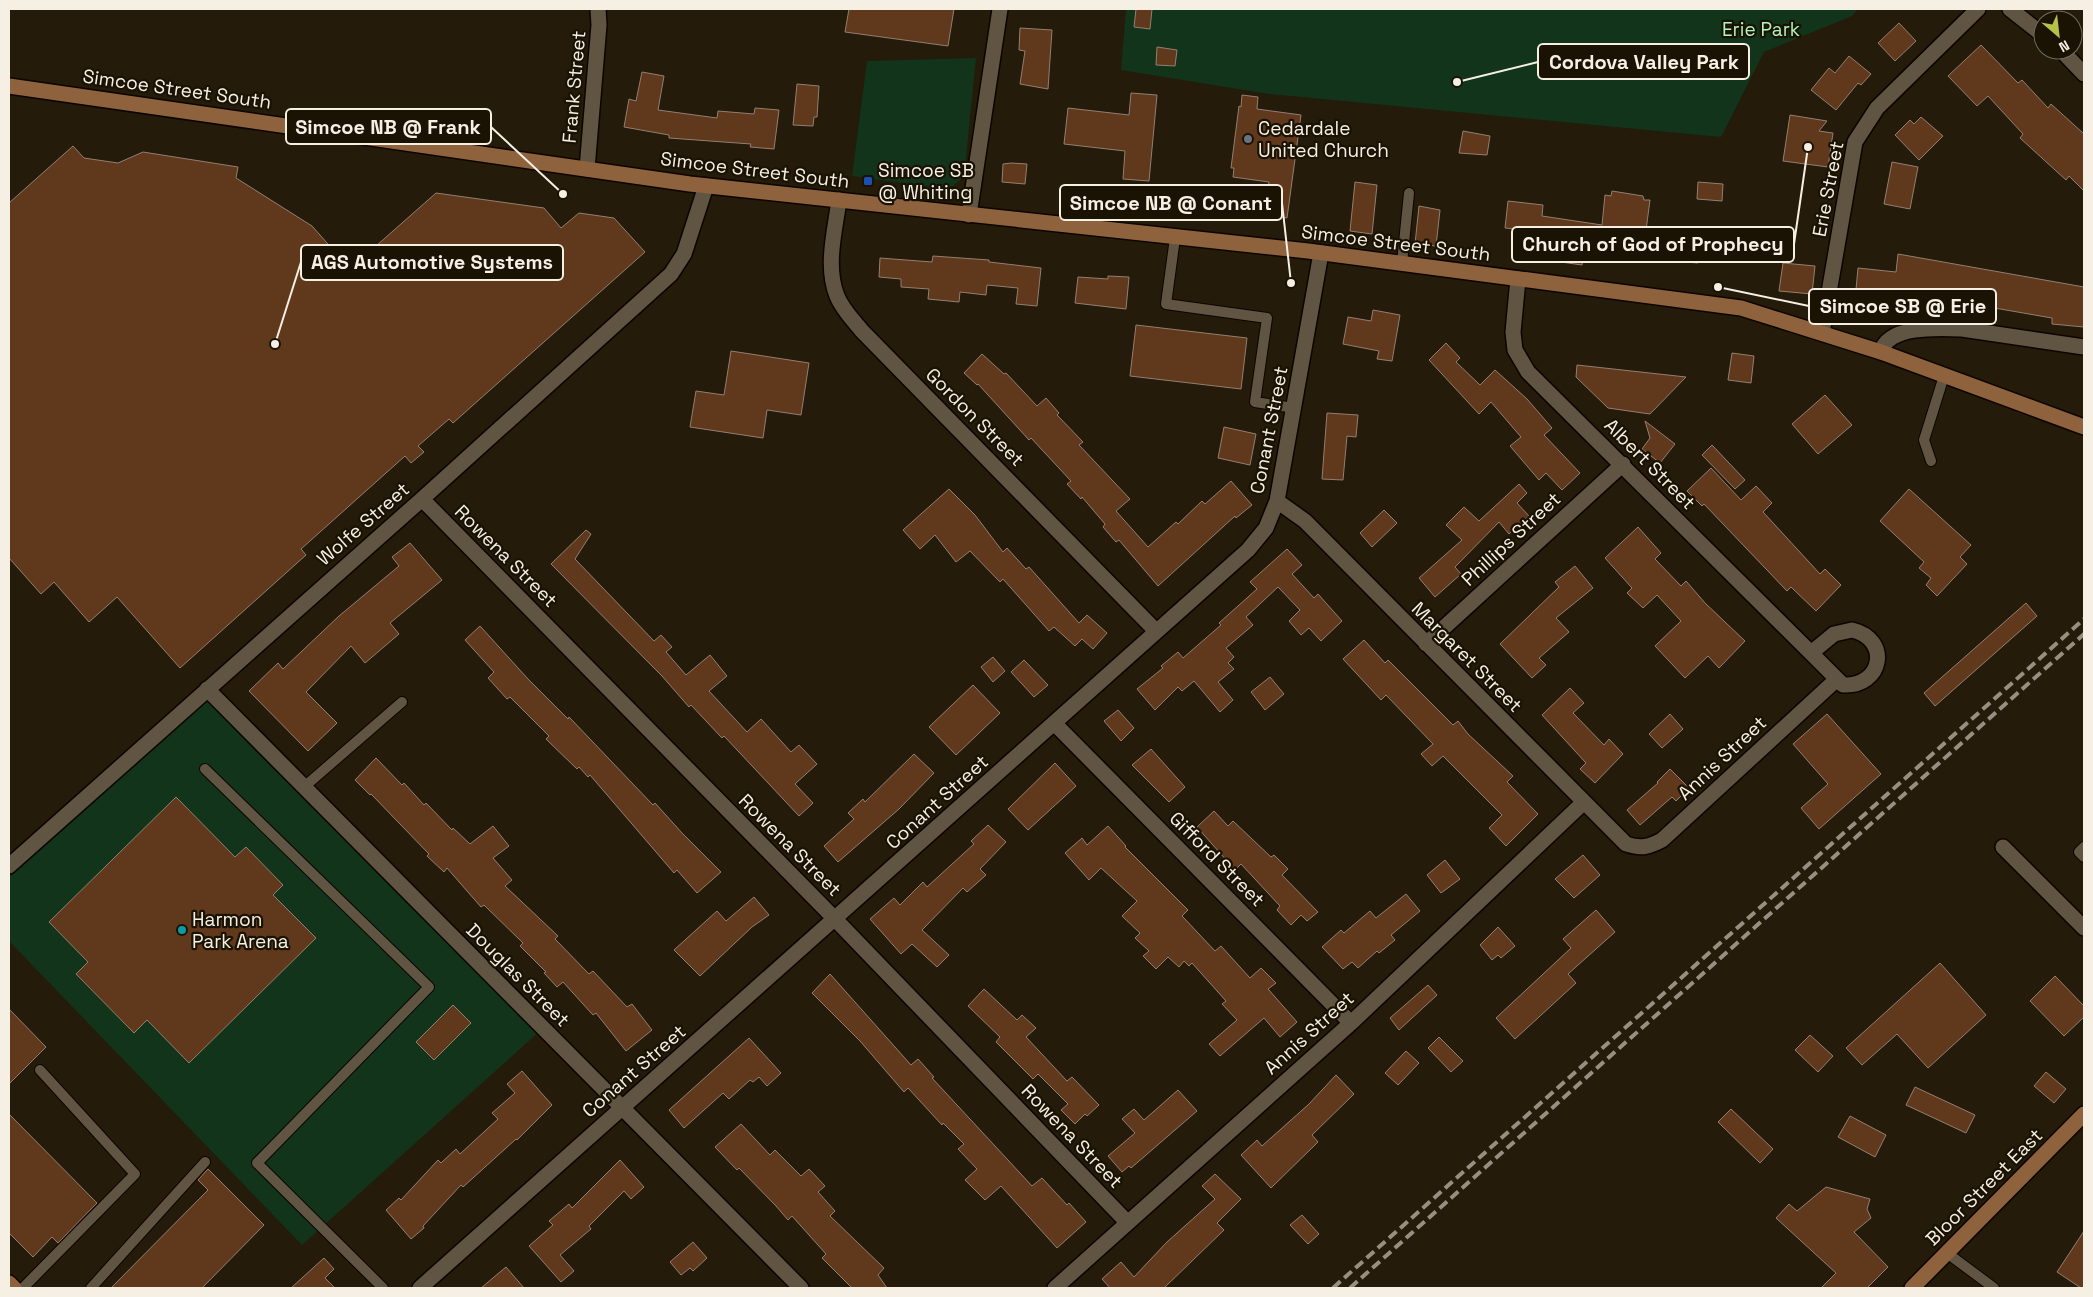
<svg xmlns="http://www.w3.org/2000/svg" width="2093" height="1297" font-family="'Space Grotesk',sans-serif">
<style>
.green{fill:#11341a}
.building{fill:#60381c;stroke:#937f72}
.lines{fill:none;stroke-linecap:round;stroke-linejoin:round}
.lane-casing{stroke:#0d0500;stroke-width:12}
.street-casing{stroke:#0d0500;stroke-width:18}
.secondary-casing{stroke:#0d0500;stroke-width:18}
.lane{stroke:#605543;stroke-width:10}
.street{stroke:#605543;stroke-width:15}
.secondary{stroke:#8f623e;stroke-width:15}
.rail{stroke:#978f82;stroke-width:4;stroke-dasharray:10 5;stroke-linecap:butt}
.worship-dot{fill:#6b7280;stroke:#1a1203;stroke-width:2}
.transit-dot{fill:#1a4fb4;stroke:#1a1203;stroke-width:2}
.culture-dot{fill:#0f9aa8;stroke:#1a1203;stroke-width:2}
.labels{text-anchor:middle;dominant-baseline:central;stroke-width:4.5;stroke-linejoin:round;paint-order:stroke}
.park-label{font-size:19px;fill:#b0f3bc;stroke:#1a1203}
.street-label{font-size:19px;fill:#f5efe4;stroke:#1a1203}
.poi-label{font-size:19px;fill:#f5efe4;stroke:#1a1203;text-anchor:start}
.leader{fill:none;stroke:#f5efe4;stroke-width:2}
.callout-dot{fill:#f5efe4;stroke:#1a1203;stroke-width:2}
.callout{fill:#1a1203;stroke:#f5efe4;stroke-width:2}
.callout-label{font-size:20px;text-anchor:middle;font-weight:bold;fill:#f5efe4}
</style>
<rect width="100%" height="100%" fill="#241b0a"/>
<path class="green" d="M1126 9H1858L1852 16 1764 52 1721 137 1269 94 1121 70Z
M976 58 964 177 949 189 852 176 867 61Z
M208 699 540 1031 302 1245 9 941V877Z"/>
<path class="building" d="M849 9H954L948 46 845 32Z
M1136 9H1152L1150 29 1134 27Z
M1899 23 1916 41 1895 61 1878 43Z
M1020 28 1052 30 1048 89 1020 84 1025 51 1019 50Z
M1981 45 2018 83 2022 80 2048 108 2051 104 2084 134V191L2069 176 2066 180 2020 138 2023 134 1988 96 1977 106 1948 76Z
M1157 47 1177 50 1175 66 1156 65Z
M1849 56 1871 74 1861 85 1858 83 1836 110 1811 90 1829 68 1835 73Z
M642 72 664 76 658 110 717 118 718 111 754 114 755 108 779 110 774 149 750 147 751 144 669 138V135L624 127 629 99 636 101Z
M797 84 819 86 817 117H814L813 126 793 125Z
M1131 93 1157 95 1149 181 1123 179 1125 151 1064 144 1068 108 1129 115Z
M1242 95 1258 97 1257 109 1301 115 1287 218 1264 215 1269 182 1233 177 1234 168H1231L1239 106 1241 107Z
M1790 115 1827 121 1819 131 1833 133 1828 167 1783 161Z
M1921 117 1943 136 1919 160 1895 135 1910 120 1914 124Z
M1463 131 1490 136 1487 155 1459 153Z
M73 146 84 158 118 163 143 152 238 167 236 178 312 226 350 269 436 193 544 208 561 228 579 213 614 218 645 252 453 423 449 419 418 446 424 452 411 463 405 456 301 549 306 555 180 668 117 597 89 622 54 582 41 594 9 558V203Z
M1892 162 1918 167 1910 209 1884 204Z
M1011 163 1027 164 1025 184 1002 182 1003 164Z
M1355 182 1377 185 1372 234 1350 231Z
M1698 182 1723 184 1722 201 1697 199Z
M1612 191 1643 196 1644 200H1650L1643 253 1637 252 1636 257 1584 252 1582 265 1561 262 1565 234 1505 228 1508 201 1543 205 1542 216 1602 225 1605 195 1611 196Z
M1419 206 1440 210 1436 246 1415 244Z
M1676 229 1706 230 1703 252H1698V263L1673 261Z
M1898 254 2084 287V327L2052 324V318L1960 302 1959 311 1937 309 1938 299 1874 293 1873 302 1855 300 1858 268 1896 272Z
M933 256 989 260V262L1041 268 1037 306 1016 304 1018 288 987 285 986 295 960 292 959 302 928 299 929 289 901 287V279L879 277 880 258 932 262Z
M1783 263 1815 266 1812 294 1779 291Z
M1108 276 1129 277 1126 309 1075 303 1078 277 1108 279Z
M1373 310 1400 315 1392 361 1377 359 1379 351 1343 344 1348 317 1371 321Z
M1136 325 1247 338 1241 389 1130 376Z
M1446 343 1460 358 1456 362 1480 385 1495 370 1527 399 1552 428 1544 435 1580 473 1562 490 1546 473 1539 480 1510 446 1521 437 1491 402 1479 414 1429 360Z
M731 351 809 363 801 415 767 410 763 438 690 427 696 391 724 395Z
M1732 353 1754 356 1751 383 1728 380Z
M982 354 1004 374 1006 373 1037 406 1046 398 1059 413 1057 415 1083 442 1079 445 1130 499 1116 511 1148 547 1176 522 1178 524 1202 501 1205 504 1231 481 1252 505 1236 518 1235 516 1158 586 1119 540 1116 542 1103 527 1105 524 1082 497 1081 499 1067 484 1071 481 1031 438 1029 440 978 384 977 385 964 373Z
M1577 365 1686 377 1650 414 1608 408 1576 377Z
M1825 395 1852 425 1818 454 1792 424Z
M1327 413 1358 415 1356 437 1347 436 1343 480 1322 479Z
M1645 421 1675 444 1660 463 1642 449 1650 438Z
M1224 427 1256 434 1250 465 1218 458Z
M1712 445 1745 480 1735 489 1702 455Z
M1711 468 1741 500 1756 486 1772 503 1763 512 1820 574 1825 569 1841 585 1816 611 1791 587 1787 591 1704 504 1702 506 1687 491Z
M1519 484 1527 493 1517 503 1529 516 1509 534 1499 522 1455 567 1461 574 1435 597 1419 578 1462 540 1446 525 1464 507 1479 521Z
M949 489 975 515 1003 552 1007 548 1026 569 1029 567 1079 623 1087 615 1107 633 1093 649 1082 639 1075 646 1054 627 1049 631 1003 579 1000 582 970 551 956 562 935 535 920 549 903 530Z
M1909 489 1971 545 1960 557 1967 564 1937 596 1926 585 1931 578 1919 568 1924 562 1880 521Z
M1384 510 1397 523 1372 547 1360 533Z
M1638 527 1661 553 1655 559 1681 586 1686 581 1705 603 1745 641 1719 668 1708 656 1685 678 1655 646 1681 621 1657 595 1643 608 1627 593 1632 588 1605 558Z
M586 530 591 534 575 559 654 641 661 635 672 647 666 652 686 675 710 655 727 676 709 691 747 732 761 719 791 752 799 745 817 764 795 784 813 803 799 816 724 736 722 738 691 705 689 707 662 676 551 564Z
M410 543 442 580 390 623 399 634 365 663 351 646 306 692 337 723 308 751 249 691 278 663 283 669 339 616 399 566 392 557Z
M1287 549 1302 565 1292 574 1314 598 1318 594 1342 621 1321 641 1309 628 1301 635 1289 621 1300 610 1278 587 1246 617 1253 625 1226 648 1234 657 1228 663 1234 669 1218 682 1233 700 1220 712 1194 681 1182 691 1178 687 1155 710 1137 689 1163 668 1161 666 1178 652 1183 658 1221 625 1219 623 1257 589 1250 582Z
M1575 566 1593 588 1556 618 1569 632 1539 658 1546 665 1532 678 1500 644 1559 587 1555 582Z
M2026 603 2037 616 1935 706 1924 693Z
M480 626 528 679 568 719 569 717 653 805 655 803 682 833 721 872 697 893 677 870 674 873 590 775 588 777 579 767 577 769 546 739 549 736 510 697 507 699 488 678 494 672 465 640Z
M1364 640 1385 663 1388 660 1453 725 1458 721 1468 734 1513 776 1507 782 1538 814 1506 846 1489 828 1502 815 1443 756 1432 766 1421 754 1433 744 1386 695 1381 700 1343 659Z
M993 657 1005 671 993 682 981 667Z
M1024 660 1048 685 1034 697 1011 672Z
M1270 677 1284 694 1265 710 1251 692Z
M973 685 1000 713 956 755 929 727Z
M1570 688 1584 703 1573 713 1604 745 1609 739 1623 754 1595 783 1580 769 1586 763 1542 715Z
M1118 710 1134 728 1121 741 1104 721Z
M1670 714 1683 729 1662 748 1649 734Z
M1827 714 1881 774 1819 829 1801 808 1828 784 1793 744Z
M1151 749 1185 787 1169 802 1132 765Z
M914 754 934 773 899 809 838 862 824 846 854 819 848 813 863 799 865 802Z
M376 758 402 785 404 783 424 805 426 803 452 830 453 828 470 844 493 826 509 846 493 858 512 880 505 886 558 936 555 939 589 974 593 971 627 1007 632 1004 652 1030 626 1051 596 1013 593 1015 563 982 557 987 544 973 546 972 520 946 523 943 484 905 481 907 447 868 444 872 427 856 429 854 371 794 370 795 355 780Z
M1055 763 1076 786 1028 830 1008 809Z
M1670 769 1689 788 1676 801 1672 797 1640 825 1627 810 1658 783 1657 782Z
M176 797 235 857 246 847 283 885 273 895 316 938 189 1063 147 1020 134 1033 76 974 88 962 49 922Z
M1214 811 1228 826 1233 821 1271 857 1274 855 1288 869 1282 875 1318 912 1307 921 1301 915 1291 925 1277 910 1280 906 1241 864 1235 870 1197 827Z
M988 825 1006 842 980 869 986 875 967 892 963 888 922 930 949 955 937 967 912 944 901 954 870 919 894 898 900 905 923 882 927 887 974 844 971 841Z
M1108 826 1126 846 1125 847 1188 910 1182 916 1215 951 1221 946 1250 978 1261 968 1276 983 1268 989 1297 1022 1280 1037 1264 1018 1220 1056 1209 1044 1237 1020 1222 1004 1226 1001 1192 963 1189 966 1184 961 1179 967 1168 957 1156 969 1143 956 1149 951 1135 938 1140 933 1122 916 1137 901 1101 868 1089 880 1065 853 1082 838 1087 845Z
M1583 855 1600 875 1574 898 1555 879Z
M1445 860 1460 879 1441 893 1427 875Z
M1406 894 1420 911 1391 935 1395 940 1379 953 1377 951 1358 968 1352 962 1343 969 1322 947 1341 930 1344 933 1370 911 1376 918Z
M754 897 769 915 752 927 700 976 674 950 717 911 726 921Z
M1596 910 1615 932 1568 974 1576 983 1515 1039 1496 1018 1571 948 1563 939Z
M1498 927 1515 946 1501 958 1498 955 1492 960 1480 945Z
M1940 963 1986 1015 1928 1068 1897 1034 1862 1065 1846 1048Z
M830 974 911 1065 918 1059 934 1077 932 1078 1032 1186 1042 1178 1067 1205 1069 1203 1086 1222 1057 1248 1001 1186 985 1200 965 1180 977 1169 958 1149 964 1144 943 1123 942 1125 908 1088 904 1092 860 1041 812 993Z
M2055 976 2084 1006V1017L2064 1036 2030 1001Z
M1428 985 1437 995 1399 1030 1390 1018Z
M984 989 1017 1020 1022 1015 1036 1028 1026 1037 1067 1081 1072 1077 1099 1105 1087 1116 1085 1114 1075 1124 1061 1110 1068 1104 1038 1074 1033 1079 996 1042 1000 1037 968 1006Z
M453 1005 471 1023 434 1060 416 1042Z
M9 1009 46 1047 9 1084Z
M1810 1035 1833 1056 1818 1072 1795 1050Z
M1439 1037 1463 1061 1451 1072 1428 1048Z
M749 1038 781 1073 767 1086 759 1077 753 1082 750 1080 729 1099 723 1093 684 1128 669 1110Z
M1406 1051 1419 1063 1398 1085 1385 1073Z
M522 1071 552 1105 517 1140 516 1139 463 1187 461 1185 423 1226 424 1228 411 1239 386 1210 399 1198 401 1200 438 1160 441 1163 456 1149 460 1154 498 1119 492 1113 515 1093 507 1084Z
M2046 1072 2066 1089 2054 1103 2034 1086Z
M1336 1075 1354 1094 1312 1135 1318 1142 1271 1188 1241 1155 1257 1140 1262 1146 1309 1104Z
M1915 1087 1975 1115 1966 1133 1906 1105Z
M1178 1090 1197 1111 1131 1168 1129 1166 1122 1172 1108 1156 1135 1133 1122 1119 1134 1109 1144 1120Z
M1731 1109 1773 1149 1760 1163 1718 1122Z
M9 1114 97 1203 58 1243 52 1237 33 1257 9 1233Z
M1850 1116 1886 1135 1875 1157 1838 1137Z
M741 1124 770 1155 775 1150 801 1176 809 1169 825 1186 818 1192 835 1211 830 1216 884 1268 878 1275 887 1288H852L822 1258 826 1254 792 1216 788 1220 776 1206 739 1168 737 1170 715 1147Z
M620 1160 644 1187 631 1199 624 1191 589 1226 591 1229 560 1255 574 1271 561 1282 529 1246 553 1225 549 1221 569 1204 572 1208Z
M208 1169 264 1225 202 1288H111L208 1190 198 1180Z
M1215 1174 1241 1199 1217 1223 1224 1230 1164 1288H1110L1102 1279 1121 1262 1134 1277 1167 1242 1215 1199 1202 1186Z
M1826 1187 1870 1199 1867 1209 1871 1218 1854 1232 1888 1267 1867 1288H1821L1836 1273 1776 1218 1789 1204 1797 1211Z
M1302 1215 1319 1234 1308 1244 1290 1225Z
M2084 1231V1288H2081L2057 1272Z
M693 1242 707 1258 693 1271 690 1268 681 1275 670 1262Z
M324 1258 334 1269 325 1278 335 1288H291Z
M506 1267 524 1288H481Z"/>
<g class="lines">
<defs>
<path id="lane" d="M1175 238 1166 304 1267 318 1255 402 1294 408
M1402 263 1409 193
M1931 461 1924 440 1944 376
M205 769 429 987 257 1163 383 1288
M304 787 402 702
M2084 847 2079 852 2084 857
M1947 1253 1994 1288
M23 1288 135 1174 40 1070
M91 1288 205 1162"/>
<path id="street" d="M2010 9 2043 35
M2061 50 2084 74
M587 169 599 25 598 9
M839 200C835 231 825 266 837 296 842 309 853 320 862 331L1156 631
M969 215 1000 9
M1518 279 1513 332 1515 350 1528 372 1811 653
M1822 333 1855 142 1877 108 1978 9
M1881 352C1888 325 1939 328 1962 329L2084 347
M422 499 835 919 1127 1222
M1277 501 1305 521 1626 844C1641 849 1649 847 1662 840L1836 680
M1852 630C1891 639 1883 687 1843 685L1811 653 1834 634Z
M1426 644 1623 464
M207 689 801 1288
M1054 723 1351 1023
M2003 847 2084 928
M9 866 422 499 671 274 684 254 706 186
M420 1288 1248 550 1266 528 1277 501 1321 253
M1055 1288 1351 1023 1584 802"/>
<path id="secondary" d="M9 86 690 184 1308 251 1741 308 1881 352 2084 427
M9 1283 14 1288
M1912 1288 2084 1114"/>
</defs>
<use href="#lane" class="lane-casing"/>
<use href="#street" class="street-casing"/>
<use href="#secondary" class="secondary-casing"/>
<use href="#lane" class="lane"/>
<use href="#street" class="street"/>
<use href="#secondary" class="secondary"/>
<path class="rail" d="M1333 1288 2084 619
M1350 1288 2084 634"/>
</g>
<circle class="worship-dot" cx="1248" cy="139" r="5"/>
<rect class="transit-dot" x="863" y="176" width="10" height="10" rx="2.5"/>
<circle class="culture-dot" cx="182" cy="930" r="5"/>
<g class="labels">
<g class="park-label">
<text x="1761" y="29">Erie Park</text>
</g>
<g class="street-label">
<text transform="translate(574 87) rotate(-85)">Frank Street</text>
<text transform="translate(177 89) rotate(8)">Simcoe Street South</text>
<text transform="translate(755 170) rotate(7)">Simcoe Street South</text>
<text transform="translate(1828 189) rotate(-79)">Erie Street</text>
<text transform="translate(1396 243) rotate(7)">Simcoe Street South</text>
<text transform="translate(975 417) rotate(45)">Gordon Street</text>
<text transform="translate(1269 430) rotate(-79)">Conant Street</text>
<text transform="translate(1650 464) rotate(45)">Albert Street</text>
<text transform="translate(363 524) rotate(-41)">Wolfe Street</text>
<text transform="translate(1511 539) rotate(-43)">Phillips Street</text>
<text transform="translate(506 556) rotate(45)">Rowena Street</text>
<text transform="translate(1467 657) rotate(45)">Margaret Street</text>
<text transform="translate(1722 758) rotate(-43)">Annis Street</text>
<text transform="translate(937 802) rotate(-42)">Conant Street</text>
<text transform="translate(790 845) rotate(45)">Rowena Street</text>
<text transform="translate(1217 859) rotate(45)">Gifford Street</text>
<text transform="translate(518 975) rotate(45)">Douglas Street</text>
<text transform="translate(1309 1033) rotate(-42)">Annis Street</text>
<text transform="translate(634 1071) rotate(-41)">Conant Street</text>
<text transform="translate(1072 1136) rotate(46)">Rowena Street</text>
<text transform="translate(1984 1187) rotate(-45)">Bloor Street East</text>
</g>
<g class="poi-label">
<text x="1258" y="128">Cedardale<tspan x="1258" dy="22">United Church</tspan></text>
<text x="878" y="170">Simcoe SB<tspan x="878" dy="22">@ Whiting</tspan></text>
<text x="192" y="919">Harmon<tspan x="192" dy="22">Park Arena</tspan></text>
</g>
</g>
<path class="leader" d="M1457 82L1538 62M563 194L491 127M1291 283L1282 203M1808 147L1794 244M275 344L301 262M1718 287L1809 306"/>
<g class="callout-dot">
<circle cx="1457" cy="82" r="5"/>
<circle cx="563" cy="194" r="5"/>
<circle cx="1291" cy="283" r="5"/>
<circle cx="1808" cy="147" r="5"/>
<circle cx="275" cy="344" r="5"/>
<circle cx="1718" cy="287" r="5"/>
</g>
<g class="callout">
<rect x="1538" y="44" width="211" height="35" rx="5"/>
<rect x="286" y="109" width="205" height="35" rx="5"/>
<rect x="1060" y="185" width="222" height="35" rx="5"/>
<rect x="1512" y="227" width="282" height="35" rx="5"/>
<rect x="301" y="245" width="262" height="35" rx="5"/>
<rect x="1809" y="289" width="187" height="35" rx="5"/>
</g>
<g class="callout-label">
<text x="1644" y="69">Cordova Valley Park</text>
<text x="388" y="134">Simcoe NB @ Frank</text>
<text x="1171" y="210">Simcoe NB @ Conant</text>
<text x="1653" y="251">Church of God of Prophecy</text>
<text x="432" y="269">AGS Automotive Systems</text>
<text x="1903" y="313">Simcoe SB @ Erie</text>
</g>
<rect width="2093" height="1297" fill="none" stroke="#f5efe4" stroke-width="20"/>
<g transform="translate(2058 35) rotate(152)"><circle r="24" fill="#1a1203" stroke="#726a5d"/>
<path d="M0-4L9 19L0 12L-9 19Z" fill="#b5c249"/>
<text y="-8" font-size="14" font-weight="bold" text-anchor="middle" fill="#f5efe4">N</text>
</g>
</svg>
